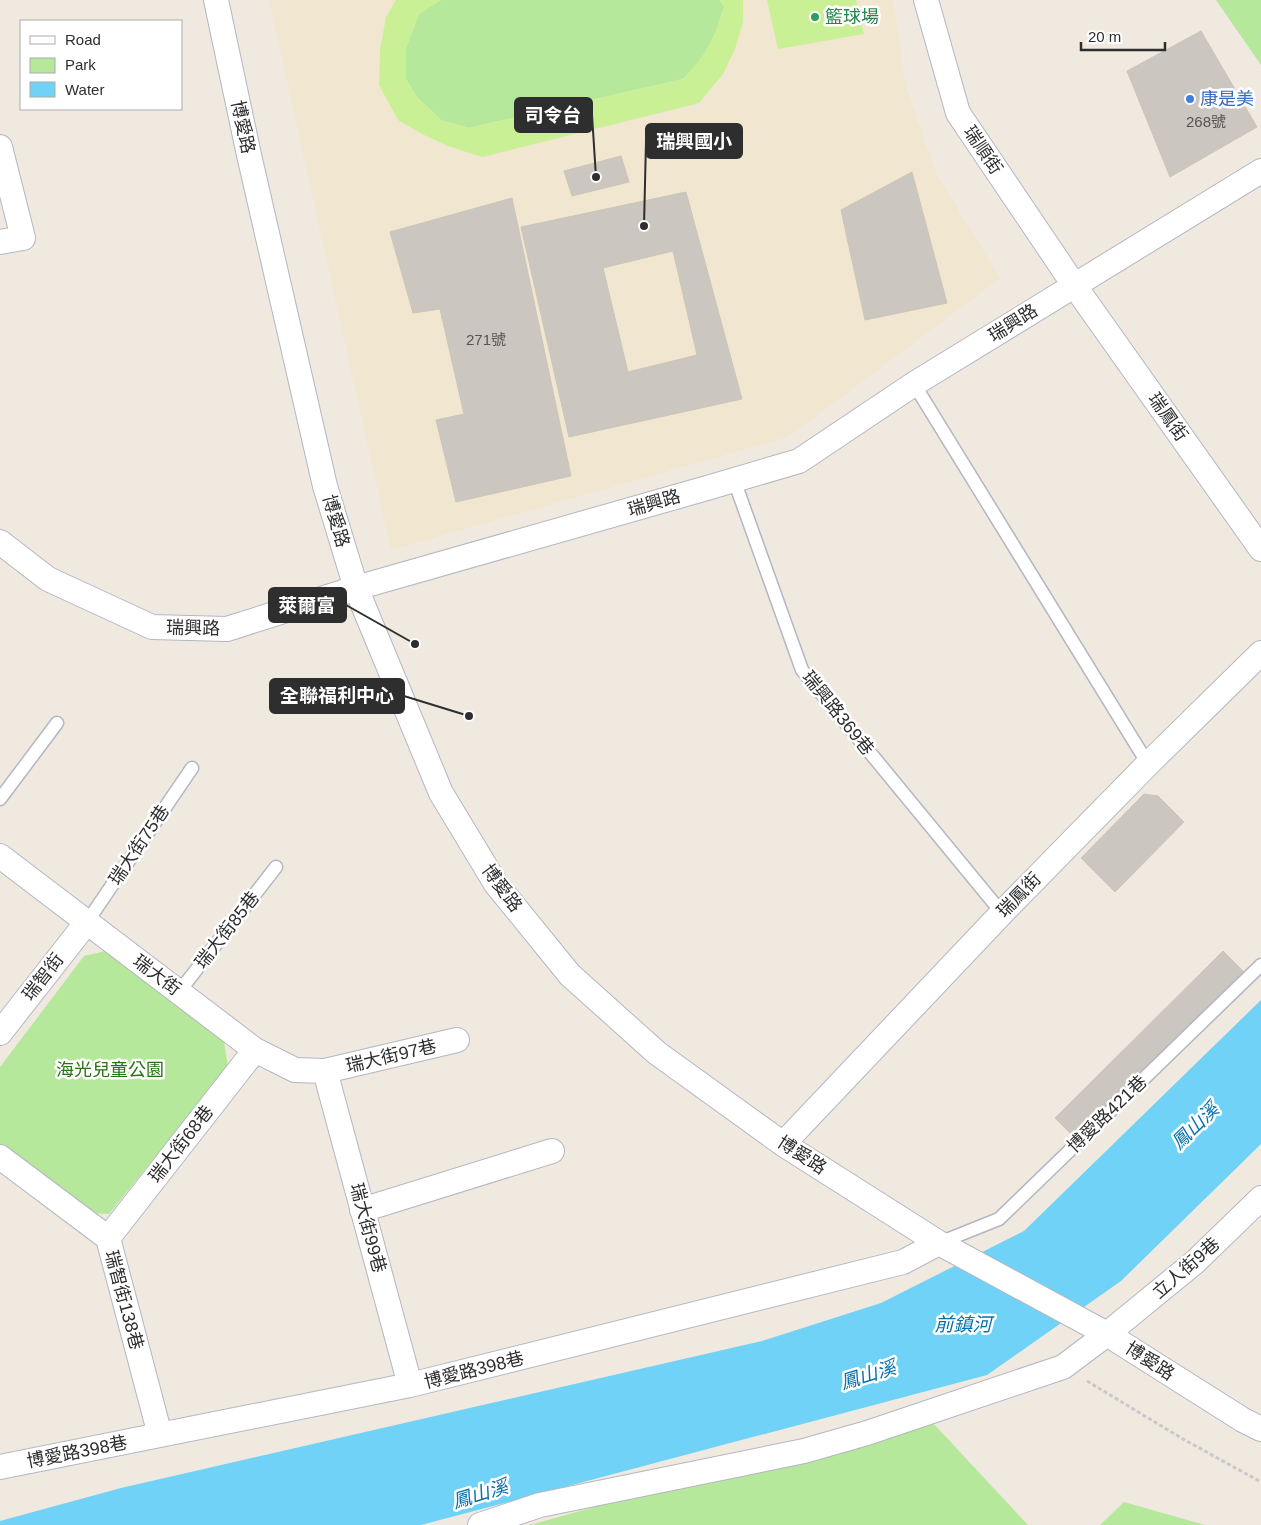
<svg xmlns="http://www.w3.org/2000/svg" width="1261" height="1525" font-family="Arial,'Noto Sans TC',sans-serif">
<style>
.education{fill:#f1e6cf}
.green{fill:#b5e89a}
.pitch{fill:#caf096}
.water{fill:#6fd2f6}
.building{fill:#cbc6bf;stroke:#ccc5b9;fill-rule:evenodd}
.lines{fill:none;stroke-linecap:round;stroke-linejoin:round}
.lane-casing{stroke:#b4b6c2;stroke-width:15}
.street-casing{stroke:#b4b6c2;stroke-width:26}
.path{stroke:#c9c9c9;stroke-width:3;stroke-dasharray:4 2.5;stroke-linecap:butt}
.lane{stroke:#fff;stroke-width:12}
.street{stroke:#fff;stroke-width:24}
.leisure-dot{fill:#2e9e5b;stroke:#fff;stroke-width:2}
.shop-dot{fill:#3f7fe0;stroke:#fff;stroke-width:2}
.labels{text-anchor:middle;dominant-baseline:central;stroke-width:5;stroke-linejoin:round;paint-order:stroke}
.number-label{font-size:15px;fill:#555452}
.leisure-label{font-size:18px;fill:#27864d;stroke:#fff;text-anchor:start}
.shop-label{font-size:18px;fill:#366cbe;stroke:#fff;text-anchor:start}
.street-label{font-size:18px;fill:#2e2e2e;stroke:#fff}
.park-label{font-size:18px;fill:#2a7217;stroke:#fff}
.water-label{font-size:19px;font-style:italic;fill:#0671aa;stroke:#fff}
.leader{fill:none;stroke:#2e2e2e;stroke-width:2}
.callout-dot{fill:#2e2e2e;stroke:#fff;stroke-width:2}
.callout{fill:#2e2e2e;stroke:#2e2e2e;stroke-width:2}
.callout-label{font-size:19px;text-anchor:middle;font-weight:bold;fill:#fff}
</style>
<rect width="100%" height="100%" fill="#f0e9e0"/>
<path class="education" d="M269 0H893L906 87 936 173 1000 278 788 437 391 550Z"/>
<path class="green" d="M441 0H720L724 7 716 32 702 59 683 79 469 128 441 120 417 97 406 79V48L419 13Z
M1216 0H1261V65Z
M105 951 224 1042 228 1066 109 1214 89 1213 0 1146V1067L84 956Z
M932 1422 1028 1525H530L605 1504Z
M1124 1502 1205 1525H1100Z"/>
<path class="pitch" d="M396 0H441L419 14 406 48V79L417 97 441 120 469 128 683 79C707 54 714 40 724 7L720 0H743V22L735 49 723 74 699 103 482 157 448 146 422 134 398 120 379 85 380 50 386 17Z
M767 0H856L864 34 778 49Z"/>
<path class="water" d="M1261 1000V1144L1121 1281 987 1375 421 1525H0V1521L121 1488 762 1341 881 1303 1024 1231Z"/>
<path class="building" d="M1201 31 1257 127 1170 177 1127 71Z
M621 156 629 182 572 196 564 171Z
M912 172 947 303 865 320 841 210Z
M686 192 742 399 569 437 521 227ZM673 251 697 355 628 372 603 268Z
M512 198 571 476 456 502 436 420 464 414 440 309 413 313 390 232Z
M1144 794 1158 796 1184 822 1115 892 1081 858Z
M1223 951 1245 973 1077 1140 1055 1118Z"/>
<g class="lines">
<defs>
<path id="lane" d="M914 384 1148 764
M734 480 802 670 1002 913
M0 799 57 723
M87 922 192 768
M179 992 276 867
M939 1243 999 1219 1261 965"/>
<path id="street" d="M216 0 249 155 325 486 356 588 441 793 496 884 570 975 657 1053 783 1144 939 1243 1107 1334 1243 1420 1261 1429
M926 0 958 113 1074 285 1261 549
M0 147 23 238 0 242
M0 542 48 579 152 627 227 629 356 588 707 488 799 461 914 384 1261 171
M0 856 255 1050 295 1070 325 1071 457 1040
M0 1033 87 922
M325 1071 410 1385
M783 1144 1002 913 1148 764 1261 653
M0 1157 108 1238 160 1435
M362 1210 552 1151
M108 1238 255 1050
M0 1467 410 1385 903 1262 939 1243
M480 1525 540 1505 804 1451 867 1433 1063 1367 1107 1334 1195 1262 1261 1198"/>
</defs>
<use href="#lane" class="lane-casing"/>
<use href="#street" class="street-casing"/>
<path class="path" d="M1087 1381 1183 1439 1261 1482"/>
<use href="#lane" class="lane"/>
<use href="#street" class="street"/>
</g>
<circle class="leisure-dot" cx="815" cy="17" r="5"/>
<circle class="shop-dot" cx="1190" cy="99" r="5"/>
<g class="labels">
<g class="number-label">
<text x="1206" y="121">268號</text>
<text x="486" y="339">271號</text>
</g>
<g class="leisure-label">
<text x="825" y="17">籃球場</text>
</g>
<g class="shop-label">
<text x="1200" y="99">康是美</text>
</g>
<g class="street-label">
<text transform="translate(243 127) rotate(78)">博愛路</text>
<text transform="translate(983 150) rotate(56)">瑞順街</text>
<text transform="translate(1013 323) rotate(-32)">瑞興路</text>
<text transform="translate(1168 417) rotate(55)">瑞鳳街</text>
<text transform="translate(654 503) rotate(-16)">瑞興路</text>
<text transform="translate(336 521) rotate(74)">博愛路</text>
<text transform="translate(193 628) rotate(1)">瑞興路</text>
<text transform="translate(838 713) rotate(51)">瑞興路369巷</text>
<text transform="translate(139 845) rotate(-56)">瑞大街75巷</text>
<text transform="translate(502 888) rotate(54)">博愛路</text>
<text transform="translate(1019 895) rotate(-46)">瑞鳳街</text>
<text transform="translate(227 930) rotate(-52)">瑞大街85巷</text>
<text transform="translate(157 975) rotate(37)">瑞大街</text>
<text transform="translate(43 977) rotate(-52)">瑞智街</text>
<text transform="translate(391 1056) rotate(-13)">瑞大街97巷</text>
<text transform="translate(1107 1114) rotate(-44)">博愛路421巷</text>
<text transform="translate(181 1144) rotate(-52)">瑞大街68巷</text>
<text transform="translate(802 1155) rotate(33)">博愛路</text>
<text transform="translate(368 1228) rotate(75)">瑞大街99巷</text>
<text transform="translate(1186 1268) rotate(-41)">立人街9巷</text>
<text transform="translate(124 1300) rotate(75)">瑞智街138巷</text>
<text transform="translate(1150 1361) rotate(33)">博愛路</text>
<text transform="translate(474 1370) rotate(-14)">博愛路398巷</text>
<text transform="translate(77 1452) rotate(-11)">博愛路398巷</text>
</g>
<g class="park-label">
<text x="110" y="1070">海光兒童公園</text>
</g>
<g class="water-label">
<text transform="translate(1195 1126) rotate(-44)">鳳山溪</text>
<text x="963" y="1324">前鎮河</text>
<text transform="translate(868 1375) rotate(-17)">鳳山溪</text>
<text transform="translate(480 1494) rotate(-17)">鳳山溪</text>
</g>
</g>
<path class="leader" d="M596 177L592 115M644 226L646 141M415 644L346 605M469 716L404 696"/>
<g class="callout-dot">
<circle cx="596" cy="177" r="5"/>
<circle cx="644" cy="226" r="5"/>
<circle cx="415" cy="644" r="5"/>
<circle cx="469" cy="716" r="5"/>
</g>
<g class="callout">
<rect x="515" y="98" width="77" height="34" rx="5"/>
<rect x="646" y="124" width="96" height="34" rx="5"/>
<rect x="269" y="588" width="77" height="34" rx="5"/>
<rect x="270" y="679" width="134" height="34" rx="5"/>
</g>
<g class="callout-label">
<text x="553" y="122">司令台</text>
<text x="694" y="148">瑞興國小</text>
<text x="307" y="612">萊爾富</text>
<text x="337" y="702">全聯福利中心</text>
</g>
<rect x="20" y="20" width="162" height="90" fill="#ffffff" stroke="#ababab"/>
<rect x="30" y="36" width="25" height="8" fill="#ffffff" stroke="#ababab"/>
<text x="65" y="45" font-size="15" fill="#2e2e2e">Road</text>
<rect x="30" y="58" width="25" height="15" fill="#b5e89a" stroke="#ababab"/>
<text x="65" y="70" font-size="15" fill="#2e2e2e">Park</text>
<rect x="30" y="82" width="25" height="15" fill="#6fd2f6" stroke="#ababab"/>
<text x="65" y="95" font-size="15" fill="#2e2e2e">Water</text>
<path d="M1081 42v8h84v-8" fill="none" stroke="#2e2e2e" stroke-width="2.5"/>
<text x="1088" y="42" font-size="15" fill="#2e2e2e" stroke="#ffffff" stroke-width="4" paint-order="stroke">20 m</text>
</svg>
